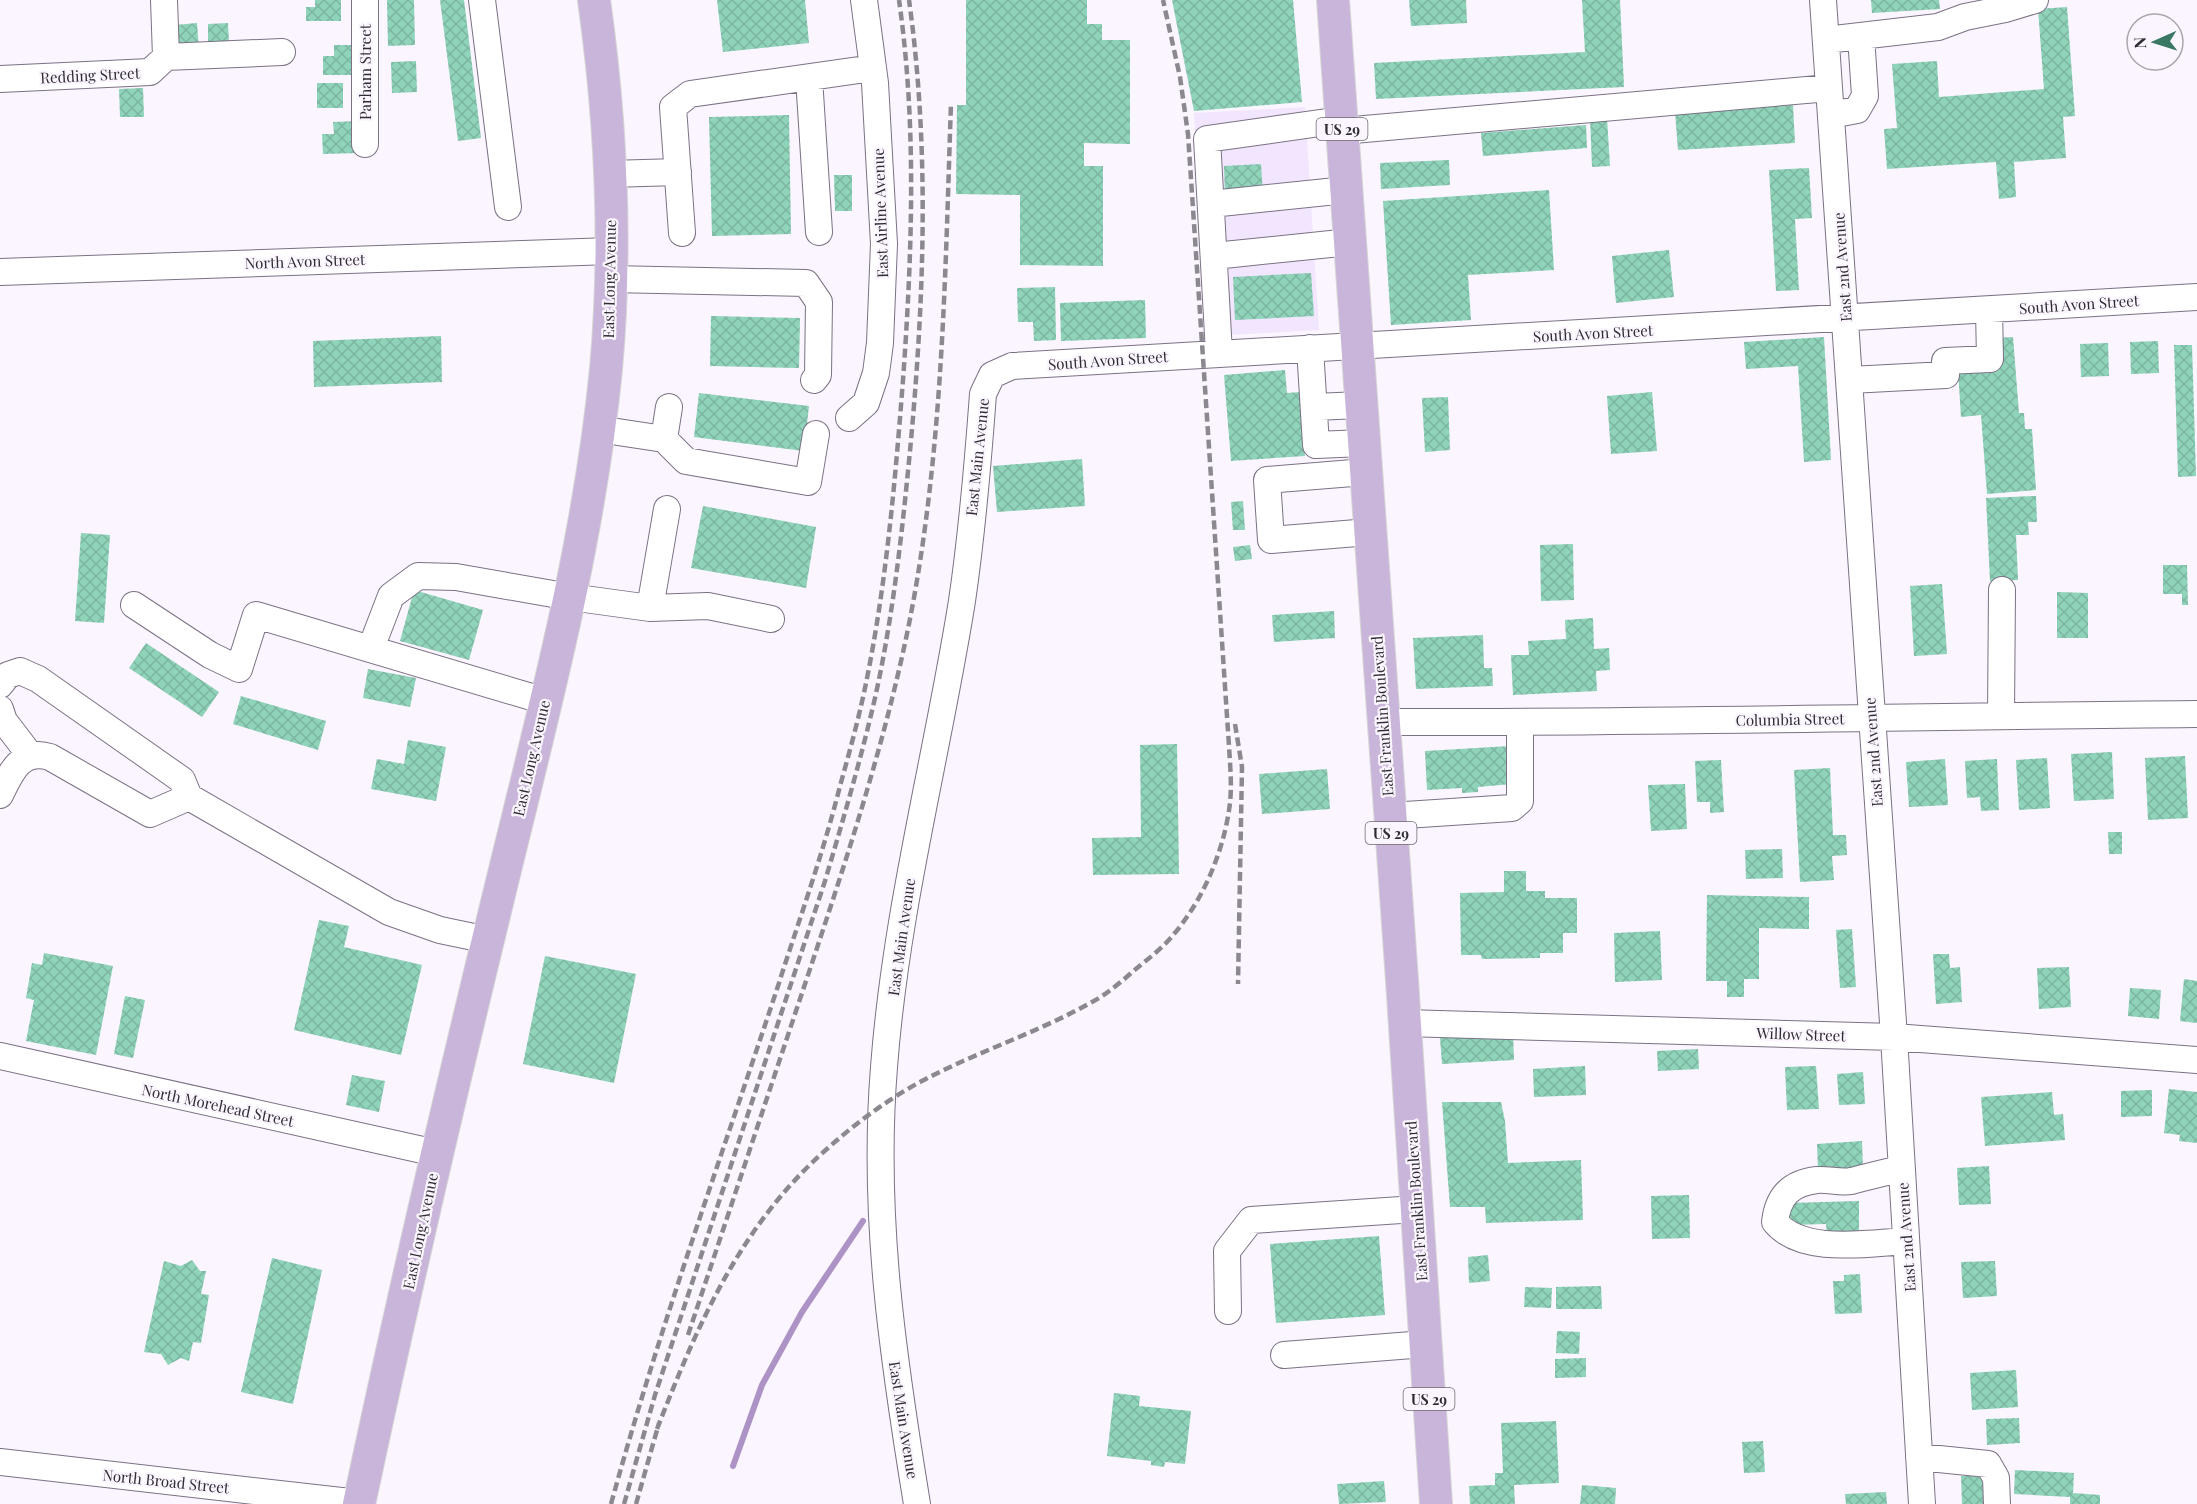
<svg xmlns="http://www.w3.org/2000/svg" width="2197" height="1504" font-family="'Playfair Display',serif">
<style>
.built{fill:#f2e6fe}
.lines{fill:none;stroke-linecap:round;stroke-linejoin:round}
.stream{stroke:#ad93c5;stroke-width:6}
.building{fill:url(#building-cross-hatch)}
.minor-casing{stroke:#7b7184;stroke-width:28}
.major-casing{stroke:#d6d5d6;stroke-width:34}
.minor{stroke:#fff;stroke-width:26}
.major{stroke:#c8b5d9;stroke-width:32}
.rail{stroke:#8c8890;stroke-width:4.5;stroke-dasharray:9 4.5;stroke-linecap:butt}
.labels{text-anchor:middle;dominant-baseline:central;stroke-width:4.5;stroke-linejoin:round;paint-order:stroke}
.shield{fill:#faf5fe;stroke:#6d6871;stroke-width:1.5}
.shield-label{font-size:14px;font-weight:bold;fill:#302c34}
.street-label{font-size:15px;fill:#302c34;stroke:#faf5fe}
</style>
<defs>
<pattern id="building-cross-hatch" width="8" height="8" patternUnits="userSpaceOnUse" patternTransform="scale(1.5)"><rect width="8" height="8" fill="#8fd3ba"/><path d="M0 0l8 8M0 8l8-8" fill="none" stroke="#7cb5a0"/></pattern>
</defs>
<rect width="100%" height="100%" fill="#faf5fe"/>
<path class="built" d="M1305 107 1319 330 1211 336 1194 113Z"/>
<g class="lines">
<path class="stream" d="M733 1466 762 1385 802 1312 863 1221"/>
</g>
<path class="building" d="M315 0H341V21H306V7H315Z
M387 0H414L415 45 388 46Z
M440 0H464L481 138 458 141Z
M717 0H805L809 43 723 52Z
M966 0H1087V24H1102V40H1130V144L1084 143V166H1103V266L1020 265V195L956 194 957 105H966Z
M1172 0H1293L1302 102 1194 111Z
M1409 0H1466L1467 23 1411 26Z
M1582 0H1620L1624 87 1376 99 1374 63 1585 52Z
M1871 0H1939L1940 9 1872 13Z
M2067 7 2075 116 2063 117 2066 158 2014 162 2016 197 1999 199 1996 162 1887 169 1884 129 1897 128 1892 64 1937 61 1939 97 2044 89 2038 9Z
M197 23 199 50 177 52 175 25Z
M228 23 229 42H208V24Z
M334 45H354L355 75H323V56H334Z
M416 61 417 92 392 93 391 62Z
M317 83H343V108H317Z
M143 88 144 117H120L119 89Z
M1793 105 1795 143 1678 150 1675 112Z
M789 115 791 234 712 236 709 117Z
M1590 118H1607L1610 166 1592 167Z
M358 121 359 153 323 154 322 134H334L333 122Z
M1586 125 1587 148 1483 156 1481 133Z
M1449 160 1450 185 1381 189 1380 163Z
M1261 164 1263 194 1225 196 1224 166Z
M1809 168 1812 218 1795 219 1799 290 1776 291 1769 170Z
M834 175H852V211H835Z
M1549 190 1554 270 1468 275 1471 320 1391 325 1383 201Z
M1669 250 1674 297 1616 303 1612 256Z
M1311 273 1314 316 1235 320 1233 277Z
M1055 287 1056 340 1034 341 1033 322H1018L1017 288Z
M1145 300 1146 338 1061 341 1060 303Z
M711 316 800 318 799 368 710 366Z
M441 336 442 382 314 387 313 341Z
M1824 337 1831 460 1804 462 1798 366 1746 369 1744 342Z
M2013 337 2019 413H2024L2025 429H2032L2036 490 1987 494 1981 415 1961 417 1958 370 1994 338Z
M2158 341 2159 373 2131 374 2130 342Z
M2108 343 2109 376 2081 377 2080 344Z
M2174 345H2192L2196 476 2178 477Z
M1285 370 1287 393 1300 392 1305 456 1231 461 1224 375Z
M1652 392 1657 451 1611 454 1607 396Z
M699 393 809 406 804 451 694 437Z
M1448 397 1450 450 1425 452 1422 398Z
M1082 459 1085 506 997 512 993 466Z
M2036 496 2037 522H2028L2029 535H2016L2018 580 1990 581 1986 498Z
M1243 501 1245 530H1233L1231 502Z
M703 506 816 527 806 588 691 568Z
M81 533 110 535 104 623 75 621Z
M1573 544 1574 600 1541 601 1540 545Z
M1250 545 1252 559 1235 561 1233 547Z
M2163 565H2187L2188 605H2182V594H2163Z
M1942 584 1947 654 1914 656 1910 586Z
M414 590 483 610 469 660 400 641Z
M2057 592 2088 593V638H2057Z
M1334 611 1335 638 1274 642 1272 615Z
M1593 618 1594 649 1609 648 1610 670 1596 671 1597 691 1513 695 1511 655H1529L1528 641 1566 639 1565 620Z
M1483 635 1484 668H1492L1493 686 1416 689 1413 638Z
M146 643 219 692 202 717 129 668Z
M368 669 416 678 410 707 363 698Z
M241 696 326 721 318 750 233 724Z
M408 740 446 747 436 801 371 789 377 759 404 764Z
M1177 744 1179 874 1093 875 1092 838 1141 837 1140 745Z
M1510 746 1512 784 1478 787V792L1462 793V788L1427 790 1425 751Z
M2112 752 2114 799 2074 801 2071 754Z
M2185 756 2188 818 2148 820 2145 758Z
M2047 758 2050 808 2019 810 2016 760Z
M1945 759 1948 805 1909 807 1906 762Z
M1997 759 1999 810 1981 811 1980 797 1967 798 1965 761Z
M1721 760 1724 812 1710 813V802H1697L1695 761Z
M1830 768 1833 835H1846L1847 855 1832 856 1834 880 1800 882 1794 770Z
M1327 769 1330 809 1262 814 1259 774Z
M1685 784 1687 829 1651 831 1648 785Z
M2108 832H2122V854H2109Z
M1782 849 1783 878 1746 879 1745 850Z
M1504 871H1526V891H1545V898H1577V933H1563V953H1540V958L1482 959 1481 955H1461L1460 893 1504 892Z
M1707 895 1809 897V929L1759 928V979H1744V997H1727V981H1706Z
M319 920 349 926 344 947 422 965 401 1055 294 1030Z
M1852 929 1856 987 1840 988 1836 930Z
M1660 931 1662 980 1615 982 1614 933Z
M44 953 113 966 96 1055 26 1041 34 1000 26 998 32 963 42 965Z
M1933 954H1949L1950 968 1960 967 1962 1002 1936 1004Z
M545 956 636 974 614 1083 523 1064Z
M2069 967 2071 1007 2039 1009 2037 968Z
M2184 979 2197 981V1023L2180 1021Z
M2130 988 2161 990 2159 1019 2128 1016Z
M125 996 145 1000 133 1058 114 1054Z
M1513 1034 1514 1060 1442 1064 1440 1038Z
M1698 1049 1699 1069 1658 1071 1657 1051Z
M1585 1066 1586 1095 1534 1097 1533 1069Z
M1816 1066 1819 1109 1787 1110 1785 1067Z
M1863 1072 1865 1104 1839 1105 1837 1074Z
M352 1075 385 1081 379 1112 346 1105Z
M2169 1089 2197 1092V1143L2179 1141 2180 1135 2164 1133Z
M2152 1090V1116L2121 1117V1091Z
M2052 1092 2054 1115 2063 1114 2065 1140 1985 1146 1981 1097Z
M1442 1102H1501L1505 1121 1508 1163 1581 1160 1583 1220 1486 1223 1485 1207H1450Z
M1862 1141 1863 1169 1818 1171 1817 1144Z
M1989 1166 1991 1204 1959 1205 1957 1168Z
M1689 1195 1690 1238 1652 1239 1651 1196Z
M1859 1201V1236L1827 1237 1826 1224 1790 1225 1789 1203Z
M1379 1236 1385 1315 1276 1323 1270 1244Z
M1488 1255 1490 1281 1469 1283 1468 1257Z
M272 1258 322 1270 293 1404 241 1392Z
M192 1260 200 1271H206L201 1294 209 1295 201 1343 193 1342 189 1361 181 1358 168 1365 161 1354 144 1352 164 1261 181 1266Z
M1995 1261 1997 1296 1963 1298 1961 1262Z
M1860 1274 1862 1313 1835 1314 1833 1281H1844V1275Z
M1601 1286 1602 1309H1556V1287Z
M1525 1287 1552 1288 1551 1308 1524 1307Z
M1557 1331 1580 1332 1579 1354 1556 1353Z
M1586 1358V1377L1555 1378V1359Z
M2016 1370 2018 1407 1972 1410 1970 1373Z
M1114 1393 1140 1396 1139 1406 1191 1411 1185 1464 1165 1462 1164 1467 1151 1465V1461L1107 1456Z
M2019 1418 2020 1443 1987 1445 1986 1419Z
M1556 1421 1559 1483 1514 1485 1515 1504H1470L1469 1486 1495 1485V1473H1503L1501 1423Z
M1763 1441 1765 1472 1744 1473 1742 1442Z
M2015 1470 2074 1473 2073 1493 2100 1495V1504H2070V1497L2014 1494Z
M1984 1475 1986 1504H1962L1961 1476Z
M1384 1481 1386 1502 1339 1504 1337 1484Z
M1582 1485 1616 1488 1615 1504H1580Z
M1886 1492 1887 1504H1846L1845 1494Z"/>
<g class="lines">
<defs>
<path id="minor" d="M164 0 166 57
M365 0V144
M482 0 508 207
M1823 0 1894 1037 1922 1504
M1826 40 1938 27 1965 17 2005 9 2035 0
M809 78 819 232
M0 79 150 72 166 57 282 52
M1831 115 1857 110 1865 96 1861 36
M1342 131 1829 88
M609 174 678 172
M1211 204 1346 190
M682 233 673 107 690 94 873 68
M1214 256 1350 242
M0 272 611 251
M610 279 806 283 819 302 818 375 814 380
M1310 348 1316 445 1363 443
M1219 353 1207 139 1341 120
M1850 380 1946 375 1945 361 1990 359 1989 310
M1314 407 1361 405
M849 418 866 403 876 373 880 343 884 244 875 83 864 0
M598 429 664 439 686 461 808 482 816 434
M664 439 669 407
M1365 472 1267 480 1271 540 1369 532
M134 605 210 655 239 669 256 615 545 701
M650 608 667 509
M371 648 391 596 418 576 456 577 570 597 650 608 708 606 771 619
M0 685 8 675 20 671 38 679 182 780 189 797
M0 709 4 721 30 755
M2001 716 2002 590
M1383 722C1655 723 1926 716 2197 714
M0 795C11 772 21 748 50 757L150 814 189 797 389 912 440 930 488 940
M1390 816 1512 808 1520 801V723
M1404 1023 1894 1037 2197 1060
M0 1056 436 1153
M1902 1169C1884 1172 1868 1177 1851 1181 1840 1183 1828 1179 1817 1180 1790 1183 1778 1196 1775 1222 1802 1255 1868 1243 1906 1241
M1228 1311 1227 1251 1251 1220 1416 1209
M1284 1355 1425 1344
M1919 1457 1988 1464 1996 1478 1997 1504
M0 1462 359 1503
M917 1504C893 1358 872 1216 884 1067 896 909 937 757 962 601 972 533 978 462 983 394L992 375 1012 366 2197 297"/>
<path id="major" d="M1333 0 1402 980 1436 1504
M359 1504C401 1306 447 1108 495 911 538 732 588 553 606 369 617 247 611 121 594 0"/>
</defs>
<use href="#minor" class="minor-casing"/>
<use href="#major" class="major-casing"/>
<use href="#minor" class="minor"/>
<use href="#major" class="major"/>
<path class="rail" d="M1235 724 1242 767 1238 984
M688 1335C727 1218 766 1101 805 984 844 867 883 750 908 629 943 456 945 279 951 103
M657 1429C698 1324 740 1225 828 1148 856 1123 887 1100 920 1082 976 1052 1037 1033 1092 1002 1109 993 1123 980 1137 968 1147 960 1157 952 1166 943 1201 906 1224 853 1230 803 1232 784 1230 764 1229 746L1188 134 1180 77 1163 0
M611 1504C659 1329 721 1158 778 986 799 920 823 854 840 786 849 754 858 721 865 688 886 587 895 483 903 380 912 254 917 126 899 0
M624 1504 655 1395 825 881C843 820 861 759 875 698 893 617 902 533 910 451 924 301 930 150 909 0
M636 1504 659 1423"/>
</g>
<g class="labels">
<g class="shield">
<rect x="1316.5" y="118" width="51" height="22" rx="4.5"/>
<rect x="1365.5" y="822" width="51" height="22" rx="4.5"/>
<rect x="1403.5" y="1388" width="51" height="22" rx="4.5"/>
</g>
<g class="shield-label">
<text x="1342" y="129">US 29</text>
<text x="1391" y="833">US 29</text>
<text x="1429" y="1399">US 29</text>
</g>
<g class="street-label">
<text transform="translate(365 72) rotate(-90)">Parham Street</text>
<text transform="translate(90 75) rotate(-3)">Redding Street</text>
<text transform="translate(880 213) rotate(-92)">East Airline Avenue</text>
<text transform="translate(305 261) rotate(-2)">North Avon Street</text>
<text transform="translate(1842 267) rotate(-94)">East 2nd Avenue</text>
<text transform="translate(609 279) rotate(-89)">East Long Avenue</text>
<text transform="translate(2079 304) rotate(-4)">South Avon Street</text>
<text transform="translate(1593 333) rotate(-3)">South Avon Street</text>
<text transform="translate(1108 360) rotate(-4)">South Avon Street</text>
<text transform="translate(977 457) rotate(-84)">East Main Avenue</text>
<text transform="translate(1382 716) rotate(-94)">East Franklin Boulevard</text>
<text transform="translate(1790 719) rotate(-1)">Columbia Street</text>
<text transform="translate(1873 752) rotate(-94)">East 2nd Avenue</text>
<text transform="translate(531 758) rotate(-77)">East Long Avenue</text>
<text transform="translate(901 937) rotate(-82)">East Main Avenue</text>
<text transform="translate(1801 1034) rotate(2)">Willow Street</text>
<text transform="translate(218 1105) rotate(12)">North Morehead Street</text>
<text transform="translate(1416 1201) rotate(-94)">East Franklin Boulevard</text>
<text transform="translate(420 1231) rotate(-78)">East Long Avenue</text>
<text transform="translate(1906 1237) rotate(-94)">East 2nd Avenue</text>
<text transform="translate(904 1420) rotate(81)">East Main Avenue</text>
<text transform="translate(166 1481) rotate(6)">North Broad Street</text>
</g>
</g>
<g transform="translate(2155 42) rotate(267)"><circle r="28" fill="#faf5fe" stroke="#a9a5ad" stroke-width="1.5"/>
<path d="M0-4.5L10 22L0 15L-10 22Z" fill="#3b7863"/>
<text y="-9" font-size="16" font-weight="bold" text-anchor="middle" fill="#302c34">N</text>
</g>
</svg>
